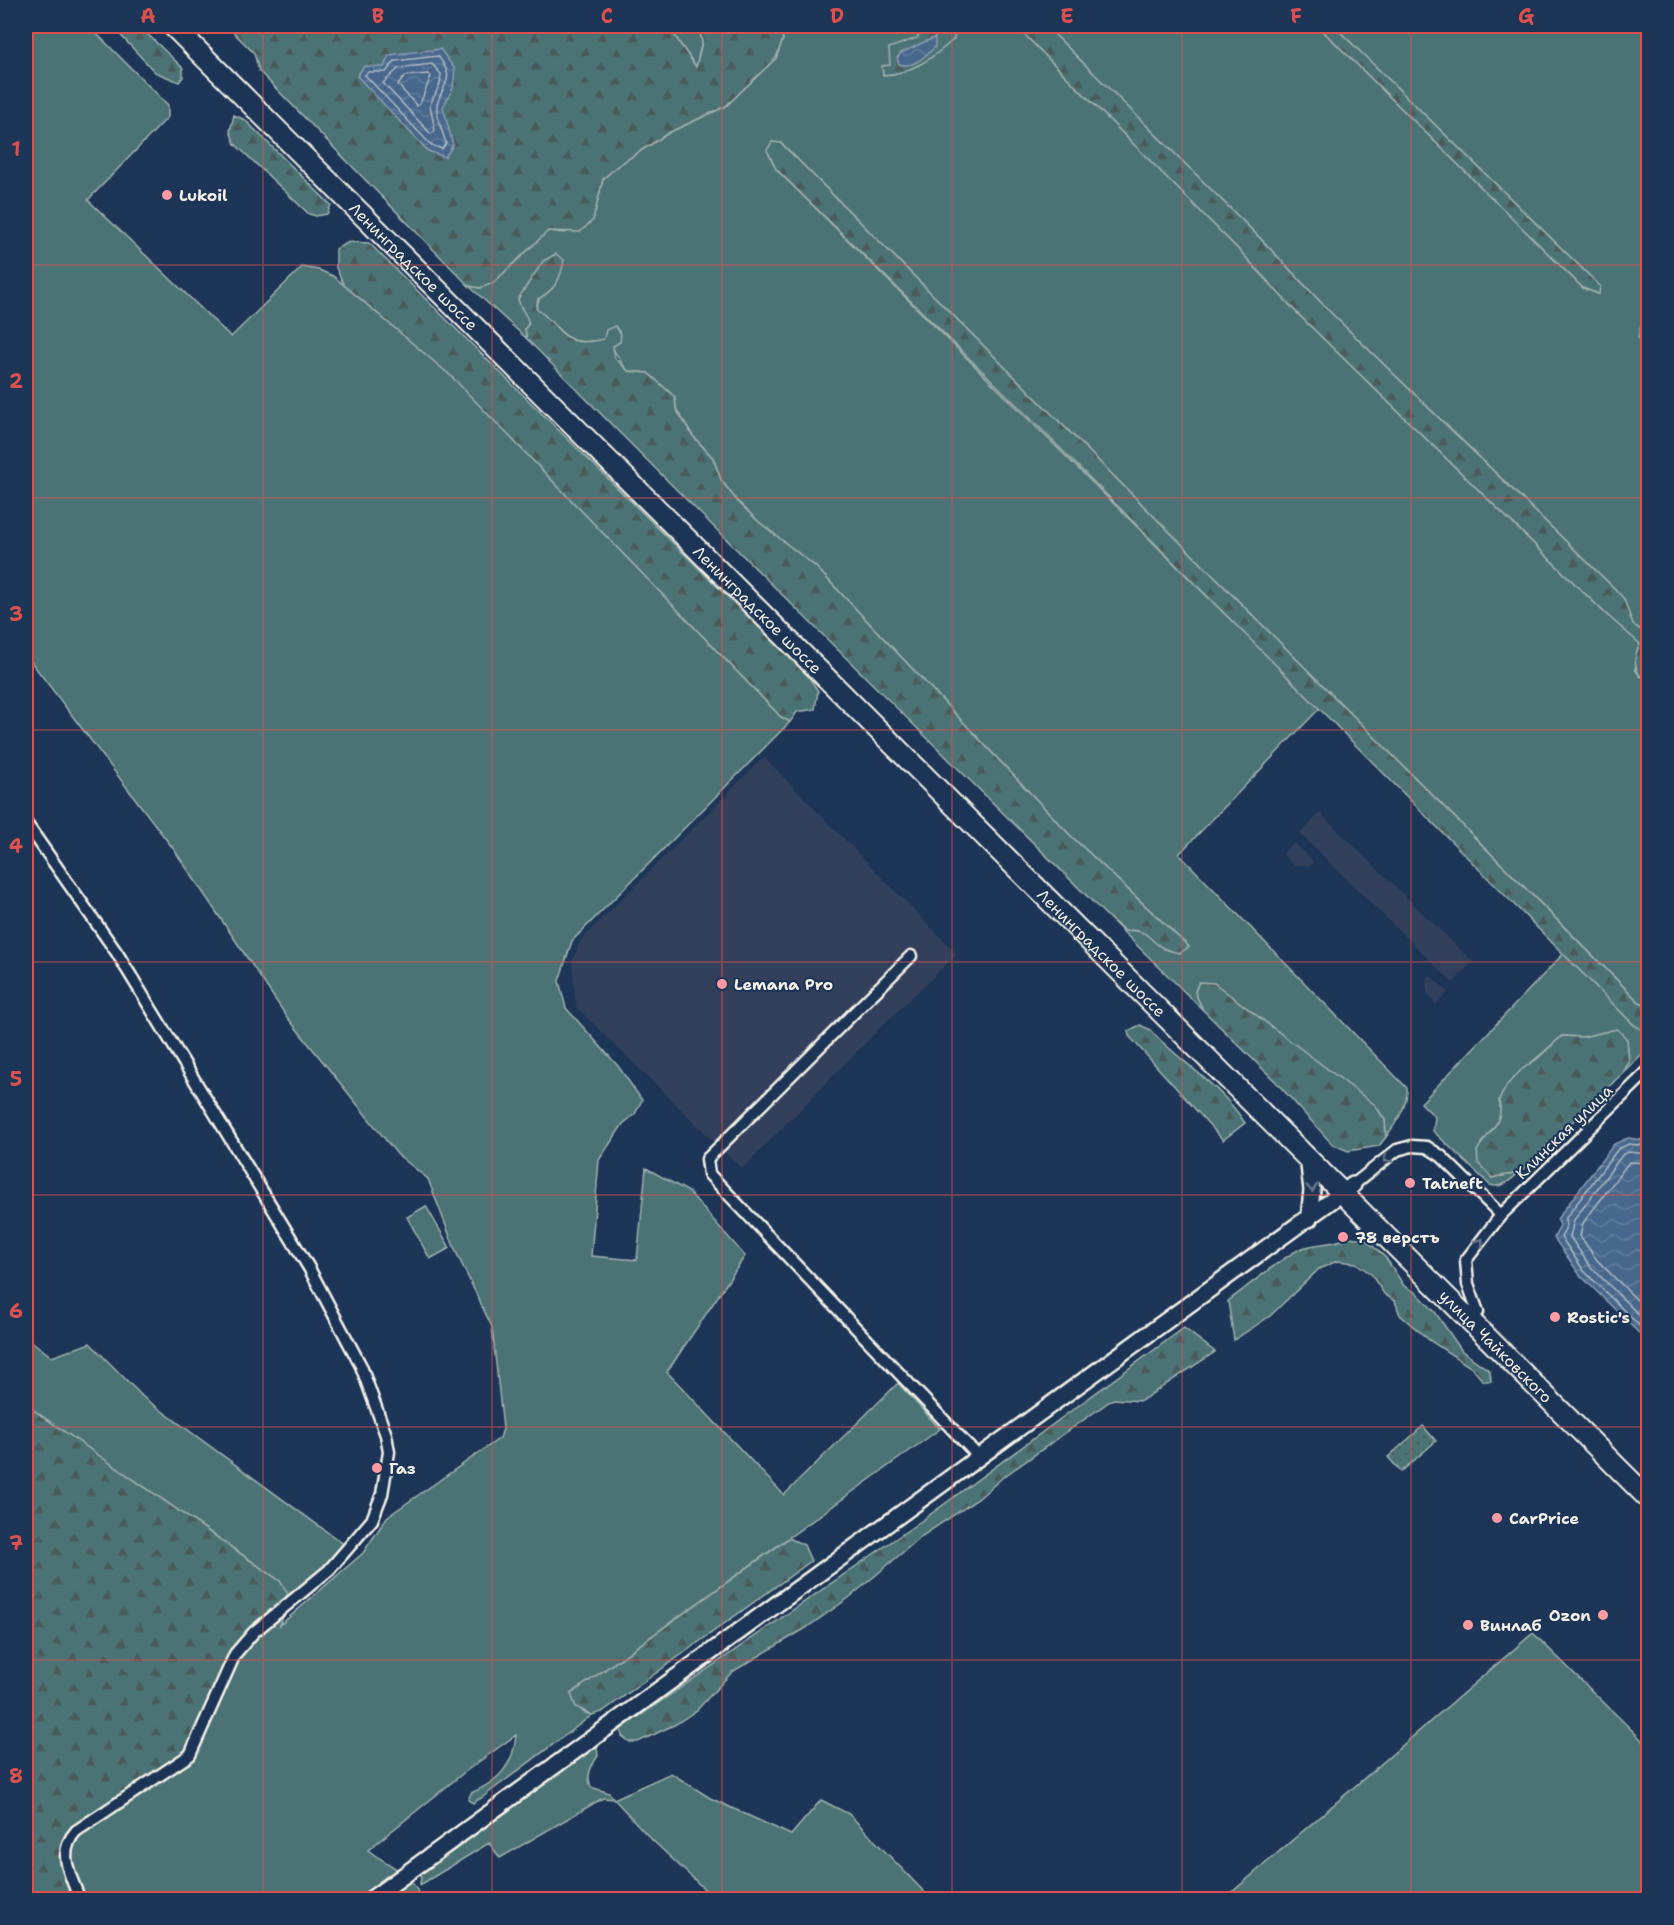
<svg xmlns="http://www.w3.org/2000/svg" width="1674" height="1925" font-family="'Shantell Sans',sans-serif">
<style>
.built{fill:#30415c}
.green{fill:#4b7376;stroke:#a0b2af;stroke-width:1.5}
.forest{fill:url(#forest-firs);stroke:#a0b2af;stroke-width:1.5}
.park{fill:url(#park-dots);stroke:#a0b2af;stroke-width:1.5}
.water{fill:url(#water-waves);stroke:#8c9eb1;stroke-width:1.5}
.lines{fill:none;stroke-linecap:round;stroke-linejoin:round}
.shore{stroke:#aebac3;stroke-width:1.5}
.street-casing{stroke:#f4f1e8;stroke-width:15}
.secondary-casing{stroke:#f4f1e8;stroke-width:20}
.highway-casing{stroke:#f4f1e8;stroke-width:24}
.street{stroke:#1d3557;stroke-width:10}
.secondary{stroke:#1d3557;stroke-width:15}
.highway{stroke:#1d3557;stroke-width:20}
.oneway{stroke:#68778a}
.grid{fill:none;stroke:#dc504e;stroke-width:1.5;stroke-opacity:0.55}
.poi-dot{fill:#ff9aa2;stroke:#1d3557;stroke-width:2}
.labels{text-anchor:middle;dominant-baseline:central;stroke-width:4.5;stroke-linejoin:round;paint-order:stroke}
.poi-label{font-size:16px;font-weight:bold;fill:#f4f1e8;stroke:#1d3557;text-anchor:start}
.street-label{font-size:16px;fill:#f4f1e8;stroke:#1d3557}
.neatline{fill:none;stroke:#dc504e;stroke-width:2}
.grid-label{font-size:20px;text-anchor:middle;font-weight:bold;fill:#dc504e}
</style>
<defs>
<pattern id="forest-firs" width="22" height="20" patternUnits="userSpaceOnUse" patternTransform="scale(1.5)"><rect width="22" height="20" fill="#4b7376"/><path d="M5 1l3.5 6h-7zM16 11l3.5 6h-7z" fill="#4a5b5c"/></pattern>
<pattern id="park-dots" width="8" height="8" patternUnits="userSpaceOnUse" patternTransform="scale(1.5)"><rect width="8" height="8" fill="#4b7376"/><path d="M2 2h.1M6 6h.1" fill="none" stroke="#4a5b5c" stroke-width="1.8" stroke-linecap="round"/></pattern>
<pattern id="water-waves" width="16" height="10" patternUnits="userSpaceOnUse" patternTransform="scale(1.5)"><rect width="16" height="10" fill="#46678c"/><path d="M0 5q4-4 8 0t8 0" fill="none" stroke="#617d9c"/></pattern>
</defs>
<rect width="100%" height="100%" fill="#1d3557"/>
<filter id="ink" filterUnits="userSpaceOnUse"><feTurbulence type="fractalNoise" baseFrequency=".0167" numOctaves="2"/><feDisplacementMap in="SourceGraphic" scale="12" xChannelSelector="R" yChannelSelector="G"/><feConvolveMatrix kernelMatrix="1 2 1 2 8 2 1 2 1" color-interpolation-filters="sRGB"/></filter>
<g filter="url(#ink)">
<path class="built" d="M764 757 957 954 882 1026 742 1169 576 1007 572 962 581 940Z
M1320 813 1473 962 1453 983 1300 834Z
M1294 843 1314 862 1310 866 1294 865 1282 854Z
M1430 975 1448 992 1436 1005 1427 993 1426 980Z"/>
<path class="green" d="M26 26H89L168 105V117L88 200 231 337 302 267 319 270 333 276 451 375 781 717 790 722 572 941 559 981 566 1008 618 1066 642 1100 635 1114 623 1124 599 1160 591 1256 637 1260 646 1168 689 1192 745 1256 667 1372 784 1495 898 1383 940 1429 571 1694 583 1712 592 1715 483 1797 473 1803 468 1800 471 1793C498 1782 514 1765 516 1735L466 1771 368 1850C385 1864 408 1871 418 1892L409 1899H80L65 1848 223 1681 280 1581 26 1405V1337L52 1357 90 1343 143 1397 349 1548 287 1605 280 1625 363 1553 387 1517 500 1438 503 1429 492 1327 456 1252 428 1179 397 1154 287 1017 175 851 26 655Z
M668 26H705L700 32 702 42 696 67Z
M777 26H1016L1241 252 1298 314 1607 615 1641 644 1635 669 1640 676 1648 678V1005L1639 1002 781 143 776 169 1320 708 1179 854 1407 1088C1408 1106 1396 1123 1386 1137L1385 1120 1375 1105 1199 982 1195 992 1203 1010 1108 917 1125 931C1143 928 1152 937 1164 949L1189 947 1070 835 816 567 759 522 737 501 721 480 713 458 693 436 676 409 675 397 648 373 628 371C618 360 615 348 604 339 563 349 565 331 536 308L556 254 527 316 529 323 525 329 527 339 469 286 480 288 493 283 548 231 565 233 593 220 603 179 617 166 670 132 726 106 776 58 783 39Z
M1046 26H1318L1583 288 1598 294 1600 286 1334 26H1648V335L1641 326 1638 337 1648 352V634L1633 625 1616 590 1332 314 1257 235Z
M1564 953 1634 1025 1648 1033V1048L1623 1073 1629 1062 1627 1040 1617 1029 1583 1037 1562 1036C1540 1057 1513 1073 1499 1100 1504 1119 1494 1130 1481 1143L1485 1170 1492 1178C1502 1174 1510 1177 1521 1171 1511 1179 1504 1189 1490 1185L1433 1131 1435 1117 1421 1103Z
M426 1206 450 1248 430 1259 407 1217Z
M1533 1633 1648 1746V1899H1224Z
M591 1747H597L598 1756C591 1766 586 1775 591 1787L609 1793 614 1799 671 1773 710 1798 791 1835 821 1800 849 1814 931 1899H715L650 1838 614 1799 603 1798 500 1858 489 1843 420 1885 421 1875 427 1866Z"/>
<path class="forest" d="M112 26H139L183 68V77L179 82 155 72Z
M227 26H668L696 67 702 42 700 32 705 26H777L783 39 776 58 726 106 670 132 617 166 603 179 593 220 580 232 548 231 493 283 480 288 469 286 259 71 254 53Z
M915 26H950L955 31 954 39C933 58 911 74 883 75L882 66 890 65 889 48 917 38 921 31Z
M1016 26H1046L1257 235 1332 314 1616 590 1624 599 1633 625 1648 634V678L1640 676C1633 665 1634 655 1640 644L1607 615 1298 314 1241 252Z
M1318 26H1334L1600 286 1599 294 1583 288Z
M234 115 245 120 331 205 327 214 316 216 309 214 235 144 230 131Z
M772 142 781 143 1639 1002 1648 1005V1033L1634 1025 1033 421 776 169 767 150Z
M349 242 369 243 808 676 818 691 815 709 797 712 790 722 781 717 451 376 344 285 336 268V249Z
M556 254 564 260C561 279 555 290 538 299L536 308C565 331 563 349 604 339L606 330 615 326 621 334 620 342 613 346 615 358 628 371 648 373 675 397 676 409 693 436 713 458 721 480 737 501 759 522 816 567 1070 835 1189 947 1180 953C1176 952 1169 951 1165 949 1149 942 1149 927 1125 931L1108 917C914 724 718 534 527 339L525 329 529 323C526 313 520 309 518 299L543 261Z
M1199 982 1214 983 1375 1105 1385 1120 1386 1137 1379 1146 1348 1151 1332 1144 1276 1082 1203 1010 1195 992Z
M1140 1025 1149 1029C1180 1062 1221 1085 1245 1123L1223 1140 1129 1036 1128 1031Z
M1617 1029 1627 1039 1629 1062 1623 1073 1521 1171C1510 1177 1502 1174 1492 1178L1478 1163 1477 1151C1487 1132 1505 1124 1499 1100L1507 1085 1521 1070 1537 1059 1562 1036 1583 1037Z
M1349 1237 1365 1239 1386 1258 1404 1286 1417 1293 1435 1312 1462 1351 1490 1371 1491 1381H1483L1472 1368 1429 1340 1400 1315 1395 1301 1384 1294 1371 1274 1356 1263 1337 1261 1319 1269 1270 1316 1234 1340 1228 1301C1249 1286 1278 1260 1300 1249 1316 1242 1333 1246 1349 1237Z
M1184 1328 1215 1352 1141 1401 1113 1399 1002 1478 978 1499 922 1536 850 1597 806 1628 732 1672 697 1710 676 1724 638 1742H630L622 1736 621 1729 924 1519Z
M26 1405 280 1581 287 1592V1605L235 1654 190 1755 76 1831 65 1848 80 1899H26Z
M789 1538 804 1545 811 1561 602 1712 592 1715 576 1707 571 1694Z"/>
<path class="park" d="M1423 1426 1436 1441 1401 1472 1388 1457Z"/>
<path class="water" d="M935 37V47C925 56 913 69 899 64L897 58 901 53Z
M440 49 455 69 453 88 443 107 453 145 445 157 428 151 357 76 364 66 384 67 389 55Z
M1628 1138 1648 1141V1342L1580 1275 1554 1238 1560 1225 1557 1219 1614 1144Z"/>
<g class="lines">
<path class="shore" d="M438 56C457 81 443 81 437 105 435 115 443 133 446 143L442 149 431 145 365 75 368 72H386L395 61Z
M432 64 441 74 440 84 430 105 435 131 431 134 383 83 399 68Z
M428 74 431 76 420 104 417 106 398 85 405 76Z
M1648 1146 1629 1144 1618 1149 1565 1219 1566 1227 1561 1237 1584 1271 1648 1334
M1648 1154 1629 1152 1623 1154 1574 1220 1570 1237 1590 1266 1648 1324
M1648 1163 1629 1162 1583 1223 1580 1236 1597 1260 1648 1311"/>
<defs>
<path id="street" d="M26 823 117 953 309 1268 361 1366 386 1435 389 1452 382 1494 372 1520 329 1570 254 1632 235 1654 190 1755 76 1831C56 1853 71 1876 80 1900
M911 956 707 1159 709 1174 978 1456
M1353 1185 1397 1150 1412 1146 1427 1147 1441 1156 1501 1215
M1478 1312 1468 1284 1466 1260 1501 1215 1648 1071"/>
<path id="secondary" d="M1308 1157 1312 1190 1309 1219
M370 1900 1353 1185"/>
<g id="highway">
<path id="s1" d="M173 26 1648 1498"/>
</g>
</defs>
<use href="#street" class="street-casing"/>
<use href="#secondary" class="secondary-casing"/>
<use href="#highway" class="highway-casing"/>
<use href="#street" class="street"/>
<use href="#secondary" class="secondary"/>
<use href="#highway" class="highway"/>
</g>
<defs><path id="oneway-chevron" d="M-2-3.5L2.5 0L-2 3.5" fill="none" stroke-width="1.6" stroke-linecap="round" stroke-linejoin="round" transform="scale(1.5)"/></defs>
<g class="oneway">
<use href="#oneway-chevron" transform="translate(1387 1159) rotate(142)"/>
<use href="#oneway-chevron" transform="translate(1312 1188) rotate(87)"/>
<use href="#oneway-chevron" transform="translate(1480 1242) rotate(-51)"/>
</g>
</g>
<path class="grid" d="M263 26V1900M492 26V1900M722 26V1900M952 26V1900M1182 26V1900M1411 26V1900M26 265H1648M26 498H1648M26 730H1648M26 962H1648M26 1195H1648M26 1427H1648M26 1660H1648"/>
<g class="poi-dot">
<circle cx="167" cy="195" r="6"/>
<circle cx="722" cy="984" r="6"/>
<circle cx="1410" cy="1183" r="6"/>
<circle cx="1343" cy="1237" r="6"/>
<circle cx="1555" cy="1317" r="6"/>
<circle cx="377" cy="1468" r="6"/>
<circle cx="1497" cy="1518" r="6"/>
<circle cx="1603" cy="1615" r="6"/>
<circle cx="1468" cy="1625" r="6"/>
</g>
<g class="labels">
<g class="poi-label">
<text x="179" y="195">Lukoil</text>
<text x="734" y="984">Lemana Pro</text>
<text x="1422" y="1183">Tatneft</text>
<text x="1355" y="1237">78 верстъ</text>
<text x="1567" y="1317">Rostic's</text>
<text x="389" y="1468">Газ</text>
<text x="1509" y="1518">CarPrice</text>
<text x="1591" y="1615" text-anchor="end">Ozon</text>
<text x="1480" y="1625">Винлаб</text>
</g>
<g class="street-label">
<text stroke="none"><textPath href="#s1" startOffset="340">Ленинградское шоссе</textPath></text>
<text stroke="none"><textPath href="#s1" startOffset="826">Ленинградское шоссе</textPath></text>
<text stroke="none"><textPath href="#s1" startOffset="1312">Ленинградское шоссе</textPath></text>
<text transform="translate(1564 1132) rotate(-44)">Клинская улица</text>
<text stroke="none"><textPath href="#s1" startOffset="1869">улица Чайковского</textPath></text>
</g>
</g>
<rect width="1674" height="1925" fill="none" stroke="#1d3557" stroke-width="66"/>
<rect x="33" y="33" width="1608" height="1859" class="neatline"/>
<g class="grid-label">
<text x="148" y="23">A</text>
<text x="378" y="23">B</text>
<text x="607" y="23">C</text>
<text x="837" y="23">D</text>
<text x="1067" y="23">E</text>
<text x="1296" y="23">F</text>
<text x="1526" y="23">G</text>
<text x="16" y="156">1</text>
<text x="16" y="388">2</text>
<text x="16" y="621">3</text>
<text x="16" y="853">4</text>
<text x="16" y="1086">5</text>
<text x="16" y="1318">6</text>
<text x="16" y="1550">7</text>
<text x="16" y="1783">8</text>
</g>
</svg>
